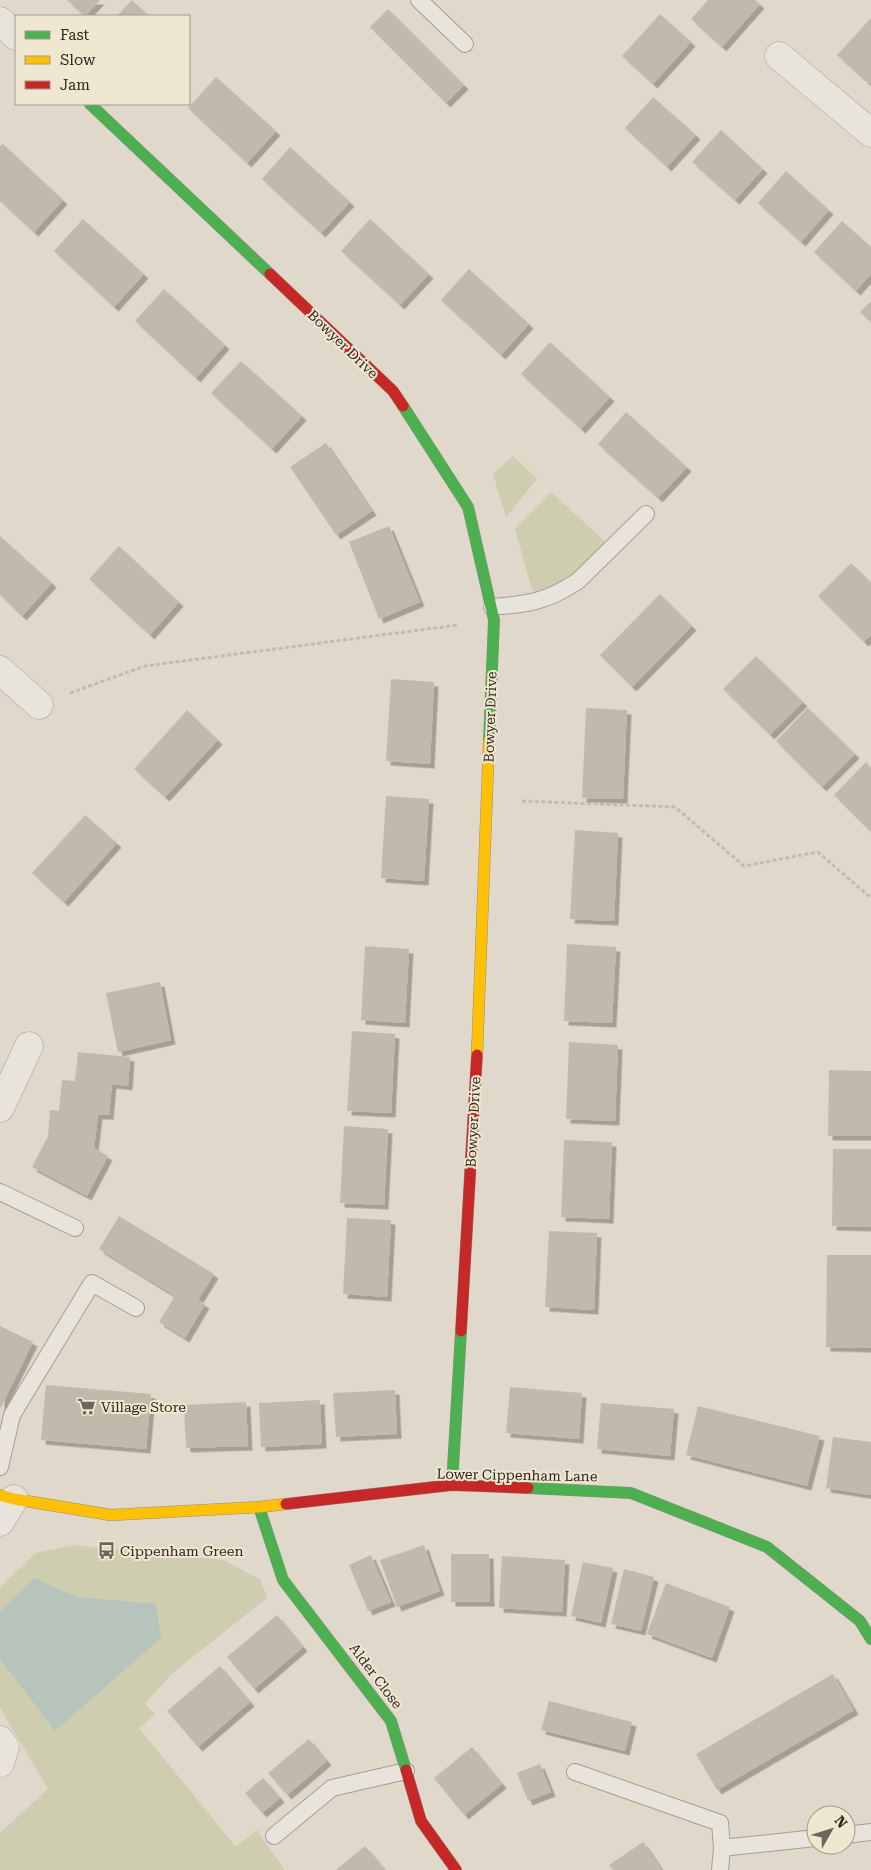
<svg xmlns="http://www.w3.org/2000/svg" width="871" height="1870" font-family="'Roboto Serif',serif">
<style>
.green{fill:#cecdaf}
.water{fill:#b6c4bb}
.building{fill:#c3b8ac;filter:url(#shadow)}
.lines{fill:none;stroke-linecap:round;stroke-linejoin:round}
.lane-casing{stroke:#a59e94;stroke-width:18}
.street-casing{stroke:#a59e94;stroke-width:29}
.fast-casing{stroke:#948e84;stroke-width:12}
.slow-casing{stroke:#948e84;stroke-width:12}
.jam-casing{stroke:#948e84;stroke-width:12}
.path{stroke:#c0bbb3;stroke-width:3;stroke-dasharray:4 2.5;stroke-linecap:butt}
.lane{stroke:#e8e4db;stroke-width:16}
.street{stroke:#e8e4db;stroke-width:28}
.fast{stroke:#4caf50;stroke-width:11}
.slow{stroke:#ffc107;stroke-width:11}
.jam{stroke:#c62828;stroke-width:11}
.labels{text-anchor:middle;dominant-baseline:central;stroke-width:4;stroke-linejoin:round;paint-order:stroke}
.street-label{font-size:14px;fill:#31271e;stroke:#f0e7d1}
.poi-label{font-size:14px;fill:#31271e;stroke:#f0e7d1;text-anchor:start}
</style>
<defs>
<filter id="shadow"><feDropShadow dx="4.5" dy="4.5" stdDeviation="0" flood-color="#0004"/></filter>
</defs>
<rect width="100%" height="100%" fill="#e0d9cb"/>
<path class="green" d="M513 456 537 479 506 517 493 474Z
M551 492 613 549 543 595 532 590 515 529Z
M74 1545 223 1560 261 1580 267 1598 174 1672 145 1703 155 1715 139 1728 236 1847 257 1830 285 1870H0V1833L48 1789 0 1708V1587L36 1553Z"/>
<path class="water" d="M34 1578 77 1597 156 1604 161 1638 55 1731 0 1659V1611Z"/>
<path class="building" d="M67 0H100L85 16Z
M132 0 149 16H117Z
M708 0H755L760 4 722 47 691 19Z
M388 9 464 85 446 103 370 27Z
M660 14 691 42 653 84 622 56Z
M871 18V82L869 84 837 55Z
M216 77 276 131 247 163 188 108Z
M653 97 696 135 667 167 625 128Z
M721 130 763 169 735 200 692 162Z
M3 144 63 200 34 232 0 201V146Z
M290 147 350 202 321 233 262 179Z
M786 171 829 210 801 242 758 203Z
M83 219 144 274 114 307 54 251Z
M370 219 429 274 400 305 341 251Z
M842 221 871 247V274L856 291 814 252Z
M469 269 529 324 501 355 441 300Z
M164 289 225 345 196 378 135 321Z
M871 301V322L860 312Z
M550 342 610 397 581 429 521 374Z
M241 361 302 416 272 449 211 393Z
M626 412 687 467 658 498 598 444Z
M326 443 372 511 336 535 290 467Z
M389 526 420 602 379 619 349 542Z
M0 536 52 583 22 616 0 595Z
M119 546 179 602 150 635 89 579Z
M851 563 871 583V635L864 642 818 596Z
M660 594 692 626 632 687 600 655Z
M756 656 803 702 770 735 723 689Z
M391 679 434 682 430 764 386 761Z
M586 708 627 710 623 799 582 798Z
M808 708 855 754 822 787 776 741Z
M187 710 218 740 165 797 134 769Z
M866 762 871 767V832L834 795Z
M386 796 429 799 424 881 381 878Z
M85 815 117 843 64 902 32 873Z
M575 830 618 833 614 921 570 919Z
M567 944 616 947 612 1023 564 1021Z
M365 946 409 949 405 1023 361 1020Z
M160 982 171 1040 118 1052 106 993Z
M352 1031 395 1034 391 1113 347 1111Z
M569 1042 618 1045 615 1121 566 1119Z
M78 1052 130 1057 128 1086 112 1084 109 1115H98L94 1148 108 1156 87 1196 32 1167 48 1136 50 1110 59 1111 62 1080 75 1081Z
M829 1070 871 1071V1136H828Z
M344 1126 388 1129 384 1205 340 1203Z
M564 1140 612 1142 609 1219 561 1217Z
M833 1149H871V1227L832 1226Z
M119 1216 214 1274 198 1300 205 1304 185 1338 159 1322 175 1296 99 1249Z
M347 1218 391 1220 387 1297 343 1294Z
M549 1231 597 1233 594 1310 545 1307Z
M827 1255H871V1348L826 1347Z
M0 1326 33 1342 0 1409Z
M46 1385 151 1394 146 1449 41 1440Z
M510 1387 582 1393 579 1439 506 1433Z
M395 1390 397 1434 336 1437 333 1393Z
M320 1400 322 1444 261 1447 259 1403Z
M246 1402 248 1446 186 1448 184 1405Z
M601 1403 674 1409 670 1456 597 1449Z
M698 1406 820 1436 807 1486 686 1455Z
M833 1437 871 1442V1495L826 1488Z
M424 1545 440 1591 397 1607 380 1560Z
M451 1554H489L490 1602H451Z
M371 1555 391 1602 368 1611 349 1565Z
M502 1556 565 1560 562 1612 499 1608Z
M583 1562 613 1568 601 1623 571 1616Z
M624 1569 654 1577 641 1631 611 1624Z
M666 1583 730 1607 712 1658 647 1634Z
M277 1615 303 1647 254 1689 227 1657Z
M220 1666 250 1702 198 1747 167 1711Z
M833 1674 854 1710 717 1790 696 1754Z
M549 1701 632 1722 625 1751 541 1730Z
M309 1739 327 1761 287 1795 268 1773Z
M472 1747 502 1784 464 1815 434 1778Z
M540 1764 551 1792 528 1801 517 1773Z
M263 1778 280 1798 262 1813 245 1793Z
M643 1842 662 1870H613L609 1865Z
M365 1846 385 1870H336Z"/>
<g class="lines">
<defs>
<path id="lane" d="M419 0 465 44
M492 607C529 604 546 602 578 581L646 514
M0 1192 75 1228
M0 1467 12 1415 92 1283 136 1308
M575 1772 720 1823 722 1848 720 1870
M846 1835 871 1832
M274 1836 332 1788 406 1771
M722 1848 816 1838"/>
<path id="street" d="M0 21 16 36
M779 56 871 133
M0 670 39 705
M0 1108 29 1046
M0 1522 14 1499
M0 1740 5 1747 0 1763"/>
<path id="fast" d="M90 104 270 274
M403 406 468 507 494 620 489 741
M452 1485 461 1331
M528 1488 631 1493 767 1547 860 1621 871 1639
M259 1507 283 1580 391 1721 406 1770"/>
<path id="slow" d="M477 1055 489 741
M0 1495 14 1499 111 1515 259 1507 286 1504"/>
<path id="jam" d="M270 274 393 391 403 406
M461 1331 477 1055
M286 1504 452 1485 528 1488
M406 1770 421 1821 456 1870"/>
</defs>
<use href="#lane" class="lane-casing"/>
<use href="#street" class="street-casing"/>
<use href="#fast" class="fast-casing"/>
<use href="#slow" class="slow-casing"/>
<use href="#jam" class="jam-casing"/>
<path class="path" d="M70 693 145 666 458 625
M522 801 675 807 744 866 818 852 871 898"/>
<use href="#lane" class="lane"/>
<use href="#street" class="street"/>
<use href="#fast" class="fast"/>
<use href="#slow" class="slow"/>
<use href="#jam" class="jam"/>
</g>
<defs>
<symbol id="supermarket-bare" viewBox="-9 -9 18 18"><path d="M-6-5.5h2.5l.6 2H6L4.5 2H-2.5L-4.4-4H-6ZM-1.5 3.2a1.3 1.3 0 1 0 .1 0ZM3 3.2a1.3 1.3 0 1 0 .1 0Z" fill="#6e655b" stroke="#f0e7d1" stroke-width="2.5" paint-order="stroke"/></symbol>
<symbol id="bus-bare" viewBox="-9 -9 18 18"><path d="M-5-6H5V4H4V6H2V4H-2V6H-4V4H-5ZM-3.5-4V0h7V-4ZM-3.5 1.2v1.5H-2V1.2ZM2 1.2v1.5H3.5V1.2Z" fill="#6e655b" stroke="#f0e7d1" stroke-width="2.5" paint-order="stroke"/></symbol>
</defs>
<g fill-rule="evenodd">
<use href="#supermarket-bare" x="74" y="1394" width="25" height="25"/>
<use href="#bus-bare" x="94" y="1538" width="25" height="25"/>
</g>
<g class="labels">
<g class="street-label">
<text transform="translate(343 344) rotate(44)">Bowyer Drive</text>
<text transform="translate(490 717) rotate(-88)">Bowyer Drive</text>
<text transform="translate(473 1122) rotate(-87)">Bowyer Drive</text>
<text transform="translate(517 1475) rotate(1)">Lower Cippenham Lane</text>
<text transform="translate(376 1676) rotate(53)">Alder Close</text>
</g>
<g class="poi-label">
<text x="101" y="1407">Village Store</text>
<text x="120" y="1551">Cippenham Green</text>
</g>
</g>
<rect x="15" y="15" width="175" height="90" fill="#f0e7d1" stroke="#a49a89"/>
<rect x="25" y="31" width="25" height="8" fill="#4caf50" stroke="#a49a89"/>
<text x="60" y="40" font-size="15" fill="#31271e">Fast</text>
<rect x="25" y="56" width="25" height="8" fill="#ffc107" stroke="#a49a89"/>
<text x="60" y="65" font-size="15" fill="#31271e">Slow</text>
<rect x="25" y="81" width="25" height="8" fill="#c62828" stroke="#a49a89"/>
<text x="60" y="90" font-size="15" fill="#31271e">Jam</text>
<g transform="translate(831 1830) rotate(51)"><circle r="24" fill="#f0e7d1" stroke="#a49a89"/>
<path d="M0-4L9 19L0 12L-9 19Z" fill="#6e655b"/>
<text y="-8" font-size="14" font-weight="bold" text-anchor="middle" fill="#31271e">N</text>
</g>
</svg>
